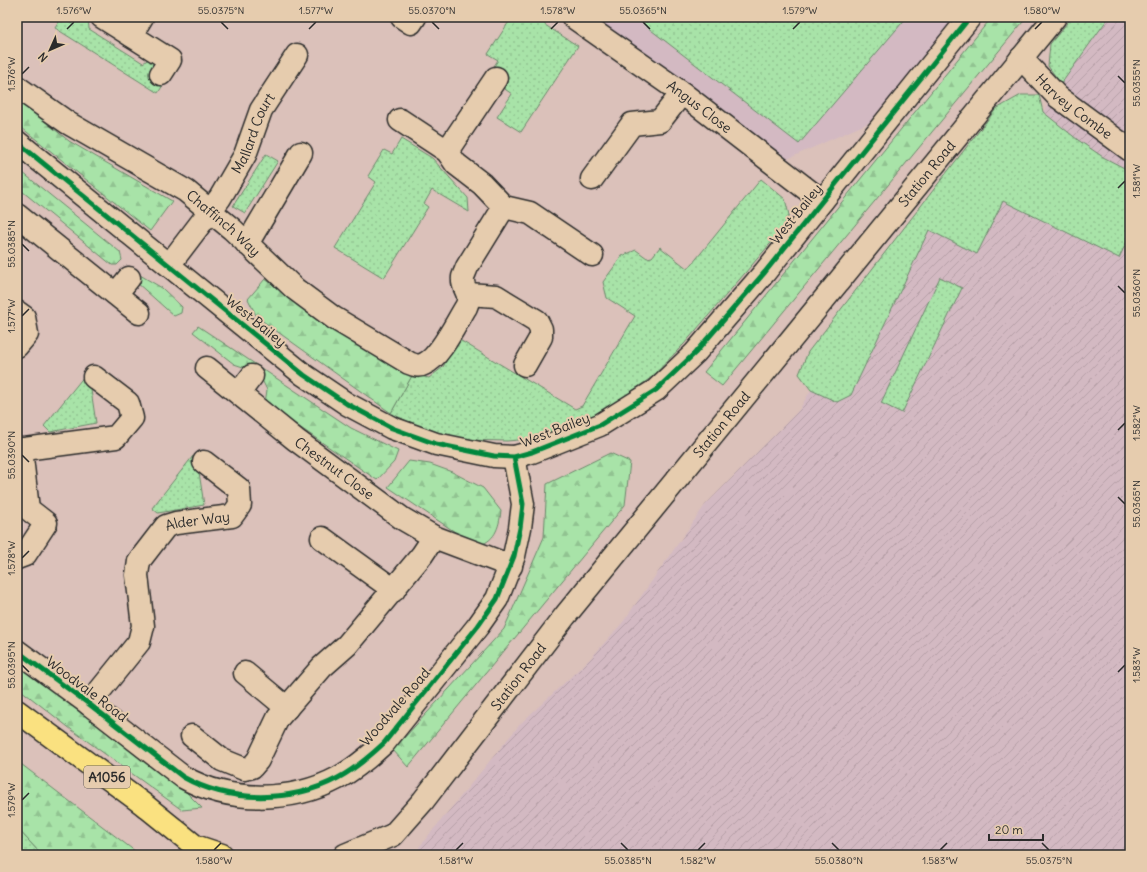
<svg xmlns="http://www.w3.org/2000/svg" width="1147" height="872" font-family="Delius,sans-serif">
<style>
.built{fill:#d3b9c2}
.industrial{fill:url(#industrial-furrows)}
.grass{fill:url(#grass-dots);stroke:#6a876a}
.forest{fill:url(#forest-firs);stroke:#6a876a}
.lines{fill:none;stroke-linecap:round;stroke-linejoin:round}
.street-casing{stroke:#2b2b2b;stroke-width:25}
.secondary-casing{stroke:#2b2b2b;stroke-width:25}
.primary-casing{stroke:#2b2b2b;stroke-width:25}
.street{stroke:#e6ccae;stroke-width:22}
.secondary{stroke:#e6ccae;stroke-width:22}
.primary{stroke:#fae180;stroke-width:22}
.cycleway-casing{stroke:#e6ccae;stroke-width:8}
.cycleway{stroke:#00873e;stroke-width:5}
.ticks{fill:none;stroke:#2b2b2b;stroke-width:1.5}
.labels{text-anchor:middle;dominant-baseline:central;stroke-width:4;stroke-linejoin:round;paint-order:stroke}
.shield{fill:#e6ccae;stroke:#635b52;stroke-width:1}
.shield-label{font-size:13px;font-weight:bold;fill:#2b2b2b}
.street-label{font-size:14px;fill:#2b2b2b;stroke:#e6ccae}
.neatline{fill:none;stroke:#2b2b2b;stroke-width:1.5}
.ticks-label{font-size:10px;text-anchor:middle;fill:#2b2b2b}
</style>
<defs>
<pattern id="industrial-furrows" width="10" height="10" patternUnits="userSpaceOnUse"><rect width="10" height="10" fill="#d3b9c2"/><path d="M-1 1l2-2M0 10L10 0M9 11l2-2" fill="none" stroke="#b59fa7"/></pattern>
<pattern id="grass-dots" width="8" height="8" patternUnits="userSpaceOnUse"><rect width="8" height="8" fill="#a8e3a8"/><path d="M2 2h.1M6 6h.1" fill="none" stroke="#91c391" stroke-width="1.8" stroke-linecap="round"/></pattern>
<pattern id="forest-firs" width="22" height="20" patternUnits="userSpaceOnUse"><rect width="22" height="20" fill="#a8e3a8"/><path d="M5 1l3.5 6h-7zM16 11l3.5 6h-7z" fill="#91c391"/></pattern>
</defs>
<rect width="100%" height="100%" fill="#dbc1ba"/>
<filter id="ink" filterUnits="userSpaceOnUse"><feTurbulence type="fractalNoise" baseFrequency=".025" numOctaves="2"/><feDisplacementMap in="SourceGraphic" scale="8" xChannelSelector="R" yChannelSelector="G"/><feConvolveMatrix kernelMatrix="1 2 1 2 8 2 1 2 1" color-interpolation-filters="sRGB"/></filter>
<g filter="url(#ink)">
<path class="built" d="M592 17H963L877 119 785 160Z"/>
<path class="industrial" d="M1109 17H1130V855H421L419 847 521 723 590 659 623 622 705 505 799 410 811 390 967 169 1043 112 1061 84Z"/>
<path class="grass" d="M62 17 72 24 79 17H88L89 29 143 63 153 56 165 82 158 93 55 28Z
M512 17 518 19 520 17H543L545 25 578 46 521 132 497 117 512 94 487 77 498 60 488 54Z
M634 17H907L799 144Z
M1072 17H1109L1061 84 1048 66 1050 44Z
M1021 95H1039L1043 112 1078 140 1103 157 1130 171V235L1119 258 1003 201 977 254 929 230 851 395 837 402 811 390 799 374 808 352 996 109Z
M401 139 432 158 468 198 469 212 432 190 424 204 428 207 384 278 335 248 376 182 368 176 384 150 392 154Z
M266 154 278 161 245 213 233 206Z
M761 179 785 199 789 215 782 230 684 344 652 377 597 416 541 438 507 441 464 440 428 432 391 413 413 374 429 378 443 367 458 339 575 409 582 406 635 316 607 298 603 282 622 256 636 250 647 258 652 257 660 247 688 269Z
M940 277 962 288 902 413 881 403Z
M85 375 89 377 96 423 50 432 44 426Z
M193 456 197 459 204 505 158 513 152 508Z
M17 828 42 855H17Z"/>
<path class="forest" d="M992 17H1027L722 386 704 372Z
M17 99 69 141 172 201 150 231 17 124Z
M17 168 120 252 122 260 117 265H112L17 187Z
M140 275 162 288 182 307 181 313 174 316 136 282Z
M265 279 326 321 413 374 391 413 257 317 248 299Z
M198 326 351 428 398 451 394 462 377 480 273 409 265 403 267 390 258 372 234 364 193 332Z
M610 453 630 462 625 505 408 767 393 750 504 629 544 537 547 484Z
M409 461 430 464 452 472 483 488 501 511C499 528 495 542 476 546L388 487Z
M17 663 186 792 202 808 182 810 72 730 17 687Z
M17 761 140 855H42L17 828Z"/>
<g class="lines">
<defs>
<g id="street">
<path d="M102 17 170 60 161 74"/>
<path d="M402 17 411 23 415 17"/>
<path id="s1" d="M573 17 682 93 822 201"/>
<path d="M131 35 142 17"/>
<path id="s2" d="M1021 58 1058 97 1130 150"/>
<path id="s3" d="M17 87 68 123 186 191 232 229 295 289 334 318 409 363C414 365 419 367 424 364 440 358 457 321 466 307 473 293 461 289 463 277 464 274 466 270 467 267L504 207"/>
<path d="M400 120 447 151 456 164 482 184 504 207 530 213 592 255"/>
<path d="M447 151 496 78"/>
<path d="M592 179 632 124 660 121 682 93"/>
<path d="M17 215 139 313"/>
<path d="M247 244 301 153"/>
<path id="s4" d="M169 265 220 198 245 155 261 110 297 55"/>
<path d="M116 294 129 278"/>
<path d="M468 294 496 296 537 321 541 329V337L525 365"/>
<path d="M17 312 24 317 27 334 17 346"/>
<path id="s5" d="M207 368 296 440 403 519 434 537 511 566"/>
<path d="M239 393 252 376"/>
<path d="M17 450 116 437 132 418 128 403 94 377"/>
<path d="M322 538 394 590"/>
<path d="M17 558 25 555 46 523 28 509 21 449"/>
<path d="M17 651 89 704 183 777C229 803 291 803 338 778 355 769 370 756 384 743L478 626 497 599 514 556 520 528 523 504 514 457"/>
<path d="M245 673 287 708"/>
<path id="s6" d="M89 704 139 642 143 626 137 575 139 561 166 526 176 523 232 516 240 505 239 489 204 462"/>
<path d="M192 736 222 760 244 769 252 767 258 760 278 718 322 667 347 645 422 555 434 537"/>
</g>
<g id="secondary">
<path d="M17 142 304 375 347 404 392 428 436 444 494 456 514 457 532 452 600 425 656 390 695 353 765 272 970 17"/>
<path id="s7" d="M345 855 393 835 423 801 565 616 1055 17"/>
</g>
<path id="primary" d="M17 711 143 804 195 846 222 855"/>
</defs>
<use href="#street" class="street-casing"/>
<use href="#secondary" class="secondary-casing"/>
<use href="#primary" class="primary-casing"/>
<use href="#street" class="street"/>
<use href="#secondary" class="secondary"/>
<use href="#primary" class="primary"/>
<defs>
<path id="cycleway" d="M17 142 304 375 347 404 392 428 436 444 494 456 514 457 532 452 600 425 656 390 695 353 765 272 970 17
M17 651 89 704 183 777C229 803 291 803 338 778 355 769 370 756 384 743L478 626 497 599 514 556 520 528 523 504 514 457"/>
</defs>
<use href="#cycleway" class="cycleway-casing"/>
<use href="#cycleway" class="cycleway"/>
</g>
</g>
<path class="ticks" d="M221 22 228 29M432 22 439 29M643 22 650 29M67 29 74 22M309 29 316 22M551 29 558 22M793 29 800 22M1035 29 1042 22M22 74 29 67M1118 76 1125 83M1118 188 1125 181M22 244 29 251M1118 286 1125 293M22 316 29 309M1118 430 1125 423M22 455 29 462M1118 497 1125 504M22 558 29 551M22 665 29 672M1118 672 1125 665M22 800 29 793M621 843 628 850M832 843 839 850M1042 843 1049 850M214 850 221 843M456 850 463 843M698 850 705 843M940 850 947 843"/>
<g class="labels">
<rect class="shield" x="84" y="766" width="46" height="22" rx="3"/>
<g class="shield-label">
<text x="107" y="777">A1056</text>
</g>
<g class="street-label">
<text stroke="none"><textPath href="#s2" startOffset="72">Harvey Combe</textPath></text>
<text stroke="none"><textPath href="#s1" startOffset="155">Angus Close</textPath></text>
<text stroke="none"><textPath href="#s4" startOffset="157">Mallard Court</textPath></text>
<text stroke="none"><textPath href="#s7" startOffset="902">Station Road</textPath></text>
<text transform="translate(796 214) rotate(-51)">West Bailey</text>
<text stroke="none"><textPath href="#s3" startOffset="248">Chaffinch Way</textPath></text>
<text transform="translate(256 321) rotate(39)">West Bailey</text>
<text stroke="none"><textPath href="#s7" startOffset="578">Station Road</textPath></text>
<text transform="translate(555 430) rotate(-21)">West Bailey</text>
<text stroke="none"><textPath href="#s5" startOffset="162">Chestnut Close</textPath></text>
<text stroke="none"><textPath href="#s6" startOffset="238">Alder Way</textPath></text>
<text stroke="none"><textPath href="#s7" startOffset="254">Station Road</textPath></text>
<text transform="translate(87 689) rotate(37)">Woodvale Road</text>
<text transform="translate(395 707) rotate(-49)">Woodvale Road</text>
</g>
</g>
<rect width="1147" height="872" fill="none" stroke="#e6ccae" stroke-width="44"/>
<g transform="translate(50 50) rotate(225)" stroke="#e6ccae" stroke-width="3" paint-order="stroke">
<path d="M0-3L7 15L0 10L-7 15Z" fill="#2b2b2b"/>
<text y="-6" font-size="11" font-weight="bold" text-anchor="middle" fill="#2b2b2b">N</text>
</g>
<path d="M989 834v6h54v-6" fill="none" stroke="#2b2b2b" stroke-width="2"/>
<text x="995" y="834" font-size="12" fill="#2b2b2b" stroke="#e6ccae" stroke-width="3" paint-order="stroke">20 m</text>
<rect x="22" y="22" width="1103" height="828" class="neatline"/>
<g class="ticks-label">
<text x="74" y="14">1.576°W</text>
<text x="221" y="14">55.0375°N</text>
<text x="316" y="14">1.577°W</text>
<text x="432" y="14">55.0370°N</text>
<text x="558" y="14">1.578°W</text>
<text x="643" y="14">55.0365°N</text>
<text x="800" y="14">1.579°W</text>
<text x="1042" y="14">1.580°W</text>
<text transform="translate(11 74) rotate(-90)" y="4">1.576°W</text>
<text transform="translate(1136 83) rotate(-90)" y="4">55.0355°N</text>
<text transform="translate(1136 181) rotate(-90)" y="4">1.581°W</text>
<text transform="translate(11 244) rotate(-90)" y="4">55.0385°N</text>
<text transform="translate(1136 293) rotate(-90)" y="4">55.0360°N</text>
<text transform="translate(11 316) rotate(-90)" y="4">1.577°W</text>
<text transform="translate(1136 423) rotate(-90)" y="4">1.582°W</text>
<text transform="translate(11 455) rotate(-90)" y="4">55.0390°N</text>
<text transform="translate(1136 504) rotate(-90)" y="4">55.0365°N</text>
<text transform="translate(11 558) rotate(-90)" y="4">1.578°W</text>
<text transform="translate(1136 665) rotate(-90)" y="4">1.583°W</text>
<text transform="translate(11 665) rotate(-90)" y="4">55.0395°N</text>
<text transform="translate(11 800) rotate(-90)" y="4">1.579°W</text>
<text x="214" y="864">1.580°W</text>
<text x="456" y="864">1.581°W</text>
<text x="628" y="864">55.0385°N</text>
<text x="698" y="864">1.582°W</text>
<text x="839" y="864">55.0380°N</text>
<text x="940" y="864">1.583°W</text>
<text x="1049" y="864">55.0375°N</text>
</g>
</svg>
